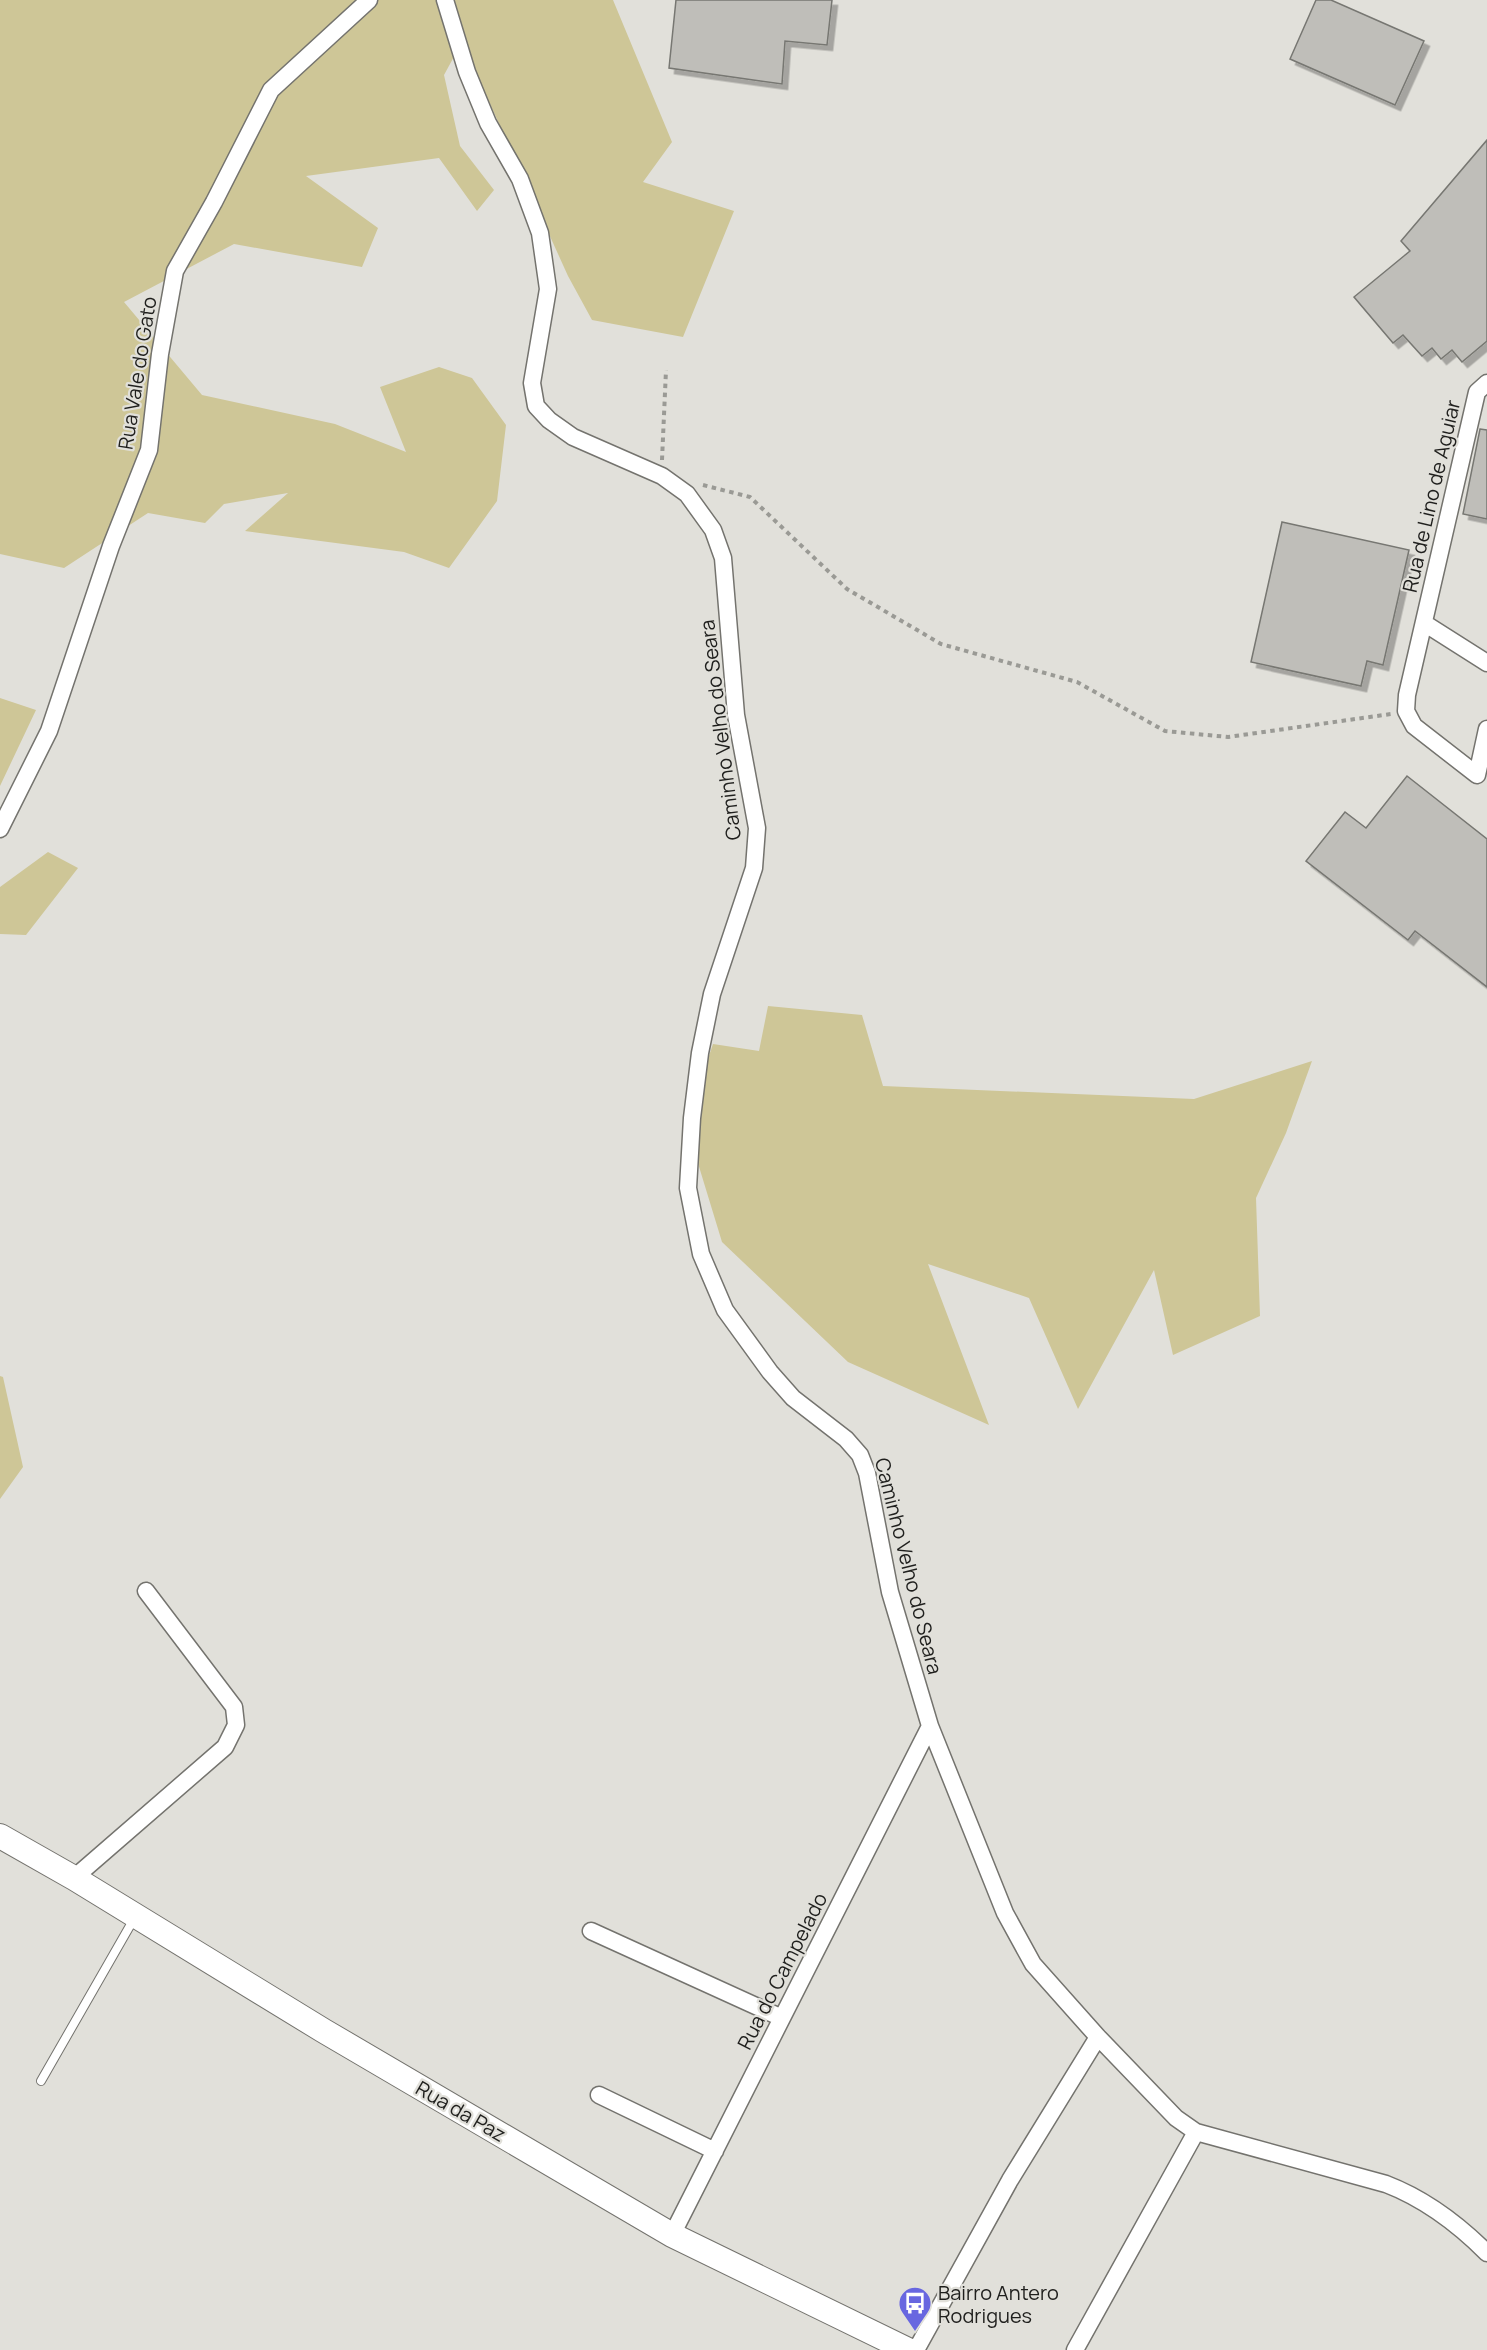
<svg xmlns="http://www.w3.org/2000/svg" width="1487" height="2350" font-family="Manrope,sans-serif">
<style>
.green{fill:#cec697}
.building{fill:#bfbeb9;stroke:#777772;stroke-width:1.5;filter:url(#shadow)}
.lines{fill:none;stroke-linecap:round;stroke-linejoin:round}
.service-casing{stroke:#74736e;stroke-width:10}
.minor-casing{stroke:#74736e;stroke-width:19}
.secondary-casing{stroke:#74736e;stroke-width:26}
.path{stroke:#9a9a95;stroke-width:4;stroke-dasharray:4.5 4.5;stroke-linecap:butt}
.service{stroke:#fff;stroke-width:8}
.minor{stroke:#fff;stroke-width:16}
.secondary{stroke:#fff;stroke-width:24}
.labels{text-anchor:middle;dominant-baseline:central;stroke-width:4.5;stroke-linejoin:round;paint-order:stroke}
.street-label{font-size:20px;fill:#1f1f1d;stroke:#e1e0da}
.poi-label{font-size:20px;fill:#1f1f1d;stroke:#e1e0da;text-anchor:start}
</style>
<defs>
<filter id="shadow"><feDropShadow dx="5.5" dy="5.5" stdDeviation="0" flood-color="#0004"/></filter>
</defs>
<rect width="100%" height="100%" fill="#e1e0da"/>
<path class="green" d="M0 0H613L672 142 643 182 734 211 683 337 592 320 568 276 462 42 444 75 460 146 494 190 477 211 439 158 306 176 378 228 362 267 234 244 124 302 202 395 335 424 406 452 380 387 439 367 472 378 506 425 497 501 449 568 404 552 245 531 288 493 224 504 205 523 148 513 64 568 0 554Z
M0 698 36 710 0 786Z
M48 852 78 868 26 935 0 934V887Z
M768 1006 862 1015 883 1086 1194 1099 1312 1061 1286 1133 1256 1198 1260 1316 1173 1355 1154 1270 1078 1409 1029 1298 928 1264 989 1425 848 1362 722 1242 686 1124 713 1044 759 1051Z
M0 1376 3 1377 23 1467 0 1499Z"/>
<path class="building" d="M676 0H832L827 45 785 41 782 84 669 68Z
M1316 0H1331L1424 41 1395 105 1290 59Z
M1487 140V341L1462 362 1452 350 1441 359 1432 348 1422 356 1403 335 1393 343 1354 297 1410 251 1401 241Z
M1480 429 1487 430V519L1463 514Z
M1282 522 1409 550 1383 665 1367 661 1361 686 1251 662Z
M1407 776 1487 839V987L1415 931 1408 940 1306 861 1345 812 1366 828Z"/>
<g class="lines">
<defs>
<path id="service" d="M41 2081 135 1917"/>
<path id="minor" d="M445 0 467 72 488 123 520 179 540 233 548 289 532 383 536 406 549 420 573 437 662 476 687 494 713 530 723 558 736 715 757 828 754 868 712 994 700 1053 692 1118 688 1188 701 1254 725 1310 770 1372 793 1398 846 1439 860 1455 867 1473 890 1592 930 1726 1005 1913 1033 1964 1098 2037 1176 2118 1196 2132 1386 2184C1425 2199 1458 2224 1487 2253
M1487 383 1477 392 1407 695 1406 711 1414 726 1477 775 1487 729
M1424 623 1487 663
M0 829 49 731 111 546 149 450 160 354 175 271 214 202 271 90 369 0
M74 1878 225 1747 236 1725 234 1707 146 1591
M591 1931 782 2018
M599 2095 715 2151
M672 2235 930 1726
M916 2350 1010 2180 1098 2037
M1075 2350 1196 2132"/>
<path id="secondary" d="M0 1836 74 1878 324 2031 672 2235 908 2350"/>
</defs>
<use href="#service" class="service-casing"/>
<use href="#minor" class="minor-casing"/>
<use href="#secondary" class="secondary-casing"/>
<path class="path" d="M662 460 666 370
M703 485 750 497 847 589 941 644 1077 682 1165 731 1228 737 1391 714"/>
<use href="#service" class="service"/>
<use href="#minor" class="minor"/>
<use href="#secondary" class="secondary"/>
</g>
<defs>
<symbol id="bus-pin" viewBox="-11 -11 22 30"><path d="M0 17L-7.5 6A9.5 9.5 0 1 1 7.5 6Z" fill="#6867e0" stroke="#e1e0da"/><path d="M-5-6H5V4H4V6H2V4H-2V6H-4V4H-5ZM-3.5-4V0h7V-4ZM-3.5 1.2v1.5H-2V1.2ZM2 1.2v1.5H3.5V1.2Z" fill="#fff"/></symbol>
</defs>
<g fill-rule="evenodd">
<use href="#bus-pin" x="896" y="2284" width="38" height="52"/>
</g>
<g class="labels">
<g class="street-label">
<text transform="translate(137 373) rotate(-81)">Rua Vale do Gato</text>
<text transform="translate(1431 496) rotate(-77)">Rua de Lino de Aguiar</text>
<text transform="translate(720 730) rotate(-97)">Caminho Velho do Seara</text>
<text transform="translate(909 1566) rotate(76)">Caminho Velho do Seara</text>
<text transform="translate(782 1971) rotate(-63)">Rua do Campelado</text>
<text transform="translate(461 2111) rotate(30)">Rua da Paz</text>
</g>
<g class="poi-label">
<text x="938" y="2292">Bairro Antero<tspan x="938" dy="23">Rodrigues</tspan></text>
</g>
</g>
</svg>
